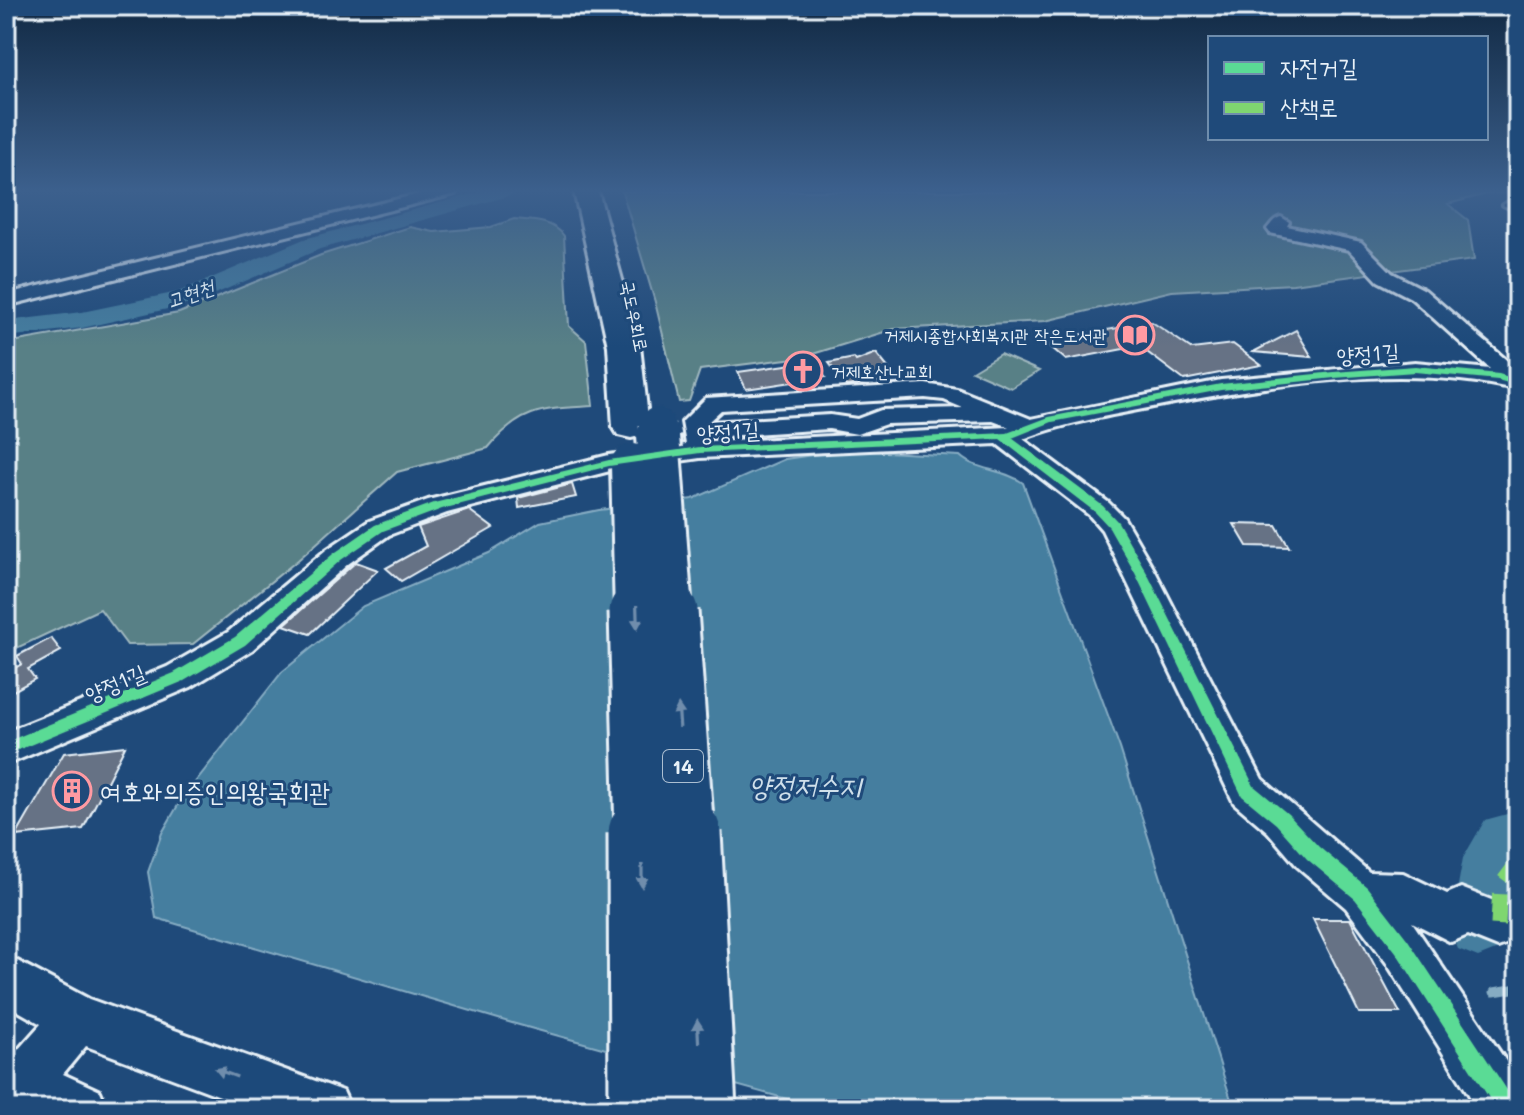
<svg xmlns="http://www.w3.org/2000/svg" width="1524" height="1115" font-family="Mali,'Poor Story',sans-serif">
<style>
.green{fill:#598086;stroke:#a0b8bf;stroke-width:2}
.water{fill:#457e9f;stroke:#86acc3;stroke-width:2}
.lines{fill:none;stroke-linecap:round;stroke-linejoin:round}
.stream{stroke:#86acc3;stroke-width:9}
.river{fill:#457e9f;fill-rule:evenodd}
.building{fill:#667285;stroke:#e8f1f8;stroke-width:2}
.minor-casing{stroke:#e8f1f8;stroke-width:6}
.highway-casing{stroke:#e8f1f8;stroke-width:6}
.minor{fill:#1f4a7a;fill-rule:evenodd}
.highway{fill:#1f4a7a;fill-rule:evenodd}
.highway-bridge-far3-casing{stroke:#e8f1f8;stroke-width:37;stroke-linecap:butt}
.highway-bridge-far2-casing{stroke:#e8f1f8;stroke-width:48;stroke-linecap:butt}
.highway-bridge-far1-casing{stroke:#e8f1f8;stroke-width:59;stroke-linecap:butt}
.highway-bridge-casing{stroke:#e8f1f8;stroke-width:73;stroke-linecap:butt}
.highway-bridge-far3{stroke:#1f4a7a;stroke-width:33}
.highway-bridge-far2{stroke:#1f4a7a;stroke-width:42}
.highway-bridge-far1{stroke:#1f4a7a;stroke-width:53}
.highway-bridge{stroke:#1f4a7a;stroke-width:67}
.quiet{stroke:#7fd670;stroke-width:15;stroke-dasharray:31 15;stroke-linecap:butt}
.cycleway-casing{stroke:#1f4a7a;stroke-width:5}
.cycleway{fill:#5adb95;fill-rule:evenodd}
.oneway{fill:#6f8dac}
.labels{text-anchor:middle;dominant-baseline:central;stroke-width:6;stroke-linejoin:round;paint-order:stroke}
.far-street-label{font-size:18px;fill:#e8f1f8;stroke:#1f4a7a}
.far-poi-label{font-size:18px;fill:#e8f1f8;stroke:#1f4a7a;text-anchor:end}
.far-water-label{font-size:20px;font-style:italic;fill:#d0e0eb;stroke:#1f4a7a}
.shield{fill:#1f4a7a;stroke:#acbfd2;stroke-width:2}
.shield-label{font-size:20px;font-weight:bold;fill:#e8f1f8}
.street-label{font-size:22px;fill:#e8f1f8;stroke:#1f4a7a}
.near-poi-label{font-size:26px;fill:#e8f1f8;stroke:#1f4a7a;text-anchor:start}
.near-water-label{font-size:28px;font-style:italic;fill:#d0e0eb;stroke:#1f4a7a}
</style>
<rect width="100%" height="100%" fill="#1f4a7a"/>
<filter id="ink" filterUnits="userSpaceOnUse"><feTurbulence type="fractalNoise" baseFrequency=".0125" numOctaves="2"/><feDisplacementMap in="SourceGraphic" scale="16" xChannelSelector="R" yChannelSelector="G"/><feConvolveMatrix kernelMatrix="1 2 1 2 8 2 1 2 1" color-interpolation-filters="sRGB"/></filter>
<g filter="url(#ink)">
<path class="green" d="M622 191H1518V194L1494 192 1448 204 1468 220 1474 260 1293 284 1172 291 1045 321 894 329 803 357 700 370 689 401 679 402 655 302Z
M514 219C532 221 553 220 564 236L569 326 586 341 593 406C545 409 522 407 488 448L397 472 298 560 193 644 127 645 100 609 6 653V343L179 313 321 255 410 227 434 232 491 227Z
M1000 354 1039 371 1011 388 972 371Z"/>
<path class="water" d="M848 450 960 456C976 471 1002 468 1023 483L1120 748 1234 1109H823L512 1023 156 918 148 872 162 833 181 800 282 672 363 606 489 553 540 522 599 510 693 499 785 459Z"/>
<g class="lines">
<path class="stream" d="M1494 992 1518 988"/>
<path class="river" d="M484 191H515L512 195 320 249 194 303 82 328 6 337V321L82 312 178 292 304 239Z
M1518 811V859L1515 865 1506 929 1498 949 1478 957 1458 949 1450 929 1463 858 1485 820Z"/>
</g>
<path class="building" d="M1152 322 1192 349 1233 344 1261 365 1184 380 1139 346 1066 360 1044 341Z
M1296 330 1312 357 1253 352Z
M876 353 897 379 846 386 829 363 854 358 856 361Z
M814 361 825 377 746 389 738 372Z
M572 484 576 497 519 508 518 498Z
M469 510 493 528 401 581 386 568 426 546 418 527Z
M1234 524 1276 525 1289 547 1247 546Z
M356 562 378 570 310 634 284 625Z
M51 638 61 651 28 669 35 679 6 695V673L22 664 17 656Z
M125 746 83 829 16 836 64 753Z
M1313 919H1350L1400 1013H1359Z"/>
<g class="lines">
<defs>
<path id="minor" d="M431 191H457L455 194 6 306V294Z
M1511 200 1518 202V212L1503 205Z
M1281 217 1289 222 1287 226 1361 242 1392 273 1425 290 1518 370V390C1405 362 1266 385 1153 407 1109 416 1064 423 1023 439L1109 503 1124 518 1156 573 1262 779 1369 872 1403 873 1447 894 1461 888 1514 909 1518 920 1514 941 1498 947 1468 935 1451 942 1412 922 1518 1079V1109H1478L1386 962 1346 908 1298 867 1268 832 1234 803 1102 530 1089 515 997 444 700 458 610 471 447 513 389 535 348 564 252 650 191 687 6 765V732L167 667 228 632 326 550 369 521 428 500 609 455 686 444 682 422 706 398 925 384 957 389 1031 419 1221 380 1415 362 1490 369 1411 298 1378 281 1349 250 1270 233 1267 229C1272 223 1274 219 1281 217ZM925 398 944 400 963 408 881 410 857 419 830 415 708 422 721 410ZM993 421 1009 427 711 442 710 437 829 429 857 434 886 424Z
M6 955 89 999 343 1091 351 1109H255L86 1046 63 1074 100 1091 108 1109H6V1050L16 1052 41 1024 6 1004Z"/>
<path id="highway" d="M574 191H598L640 346 649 427 644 435 631 438 618 435 613 427 608 346Z"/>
</defs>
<use href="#minor" class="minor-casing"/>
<use href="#highway" class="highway-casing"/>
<use href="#minor" class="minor"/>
<use href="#highway" class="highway"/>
<defs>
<path id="highway-bridge-far3" d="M657 424 658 438"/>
<path id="highway-bridge-far2" d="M658 436 671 613
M632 465 636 613"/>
<path id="highway-bridge-far1" d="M636 611 642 835
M671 611 687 835"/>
<path id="highway-bridge" d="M642 833 643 1109
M687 833 702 1109"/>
</defs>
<use href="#highway-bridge-far3" class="highway-bridge-far3-casing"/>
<use href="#highway-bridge-far2" class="highway-bridge-far2-casing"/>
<use href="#highway-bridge-far1" class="highway-bridge-far1-casing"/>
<use href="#highway-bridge" class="highway-bridge-casing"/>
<use href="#highway-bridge-far3" class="highway-bridge-far3"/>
<use href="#highway-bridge-far2" class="highway-bridge-far2"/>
<use href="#highway-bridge-far1" class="highway-bridge-far1"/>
<use href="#highway-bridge" class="highway-bridge"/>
<path class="quiet" d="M1498 925 1500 886 1518 862"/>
<defs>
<path id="cycleway" d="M1415 366 1499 374 1518 380V386L1498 380 1415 372 1334 378 1221 390 1052 422 1012 438 1103 506 1118 522 1147 573 1254 786 1288 814 1319 847 1367 887 1408 940 1515 1102 1518 1109H1496L1396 952 1355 899 1307 859 1276 824 1242 796 1135 573 1109 527 1095 512 1000 439 700 453 609 466 442 509 383 531 341 560 245 645 184 681 6 755V742L174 673 235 637 333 554 375 525 434 503 609 460 700 447 1007 433 1049 417 1221 384 1334 372Z"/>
</defs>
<use href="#cycleway" class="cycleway-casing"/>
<use href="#cycleway" class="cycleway"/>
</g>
<defs><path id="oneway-solid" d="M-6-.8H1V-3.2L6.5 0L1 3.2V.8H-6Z" transform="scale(2)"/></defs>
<g class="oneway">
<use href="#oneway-solid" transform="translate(637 617) rotate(88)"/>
<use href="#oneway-solid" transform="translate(679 716) rotate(-94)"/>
<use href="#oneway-solid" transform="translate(642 876) rotate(90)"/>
<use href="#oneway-solid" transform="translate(698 1031) rotate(-93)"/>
<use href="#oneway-solid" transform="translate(226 1073) rotate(-160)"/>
</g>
</g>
<linearGradient id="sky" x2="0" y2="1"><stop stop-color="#112943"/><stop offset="0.55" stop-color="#3c608d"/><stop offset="1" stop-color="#3c608d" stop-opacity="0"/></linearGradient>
<rect width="1524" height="347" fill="url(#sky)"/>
<defs>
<symbol id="library-ring" viewBox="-11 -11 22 22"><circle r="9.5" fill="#1f4a7a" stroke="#ff9aa2" stroke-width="1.5"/><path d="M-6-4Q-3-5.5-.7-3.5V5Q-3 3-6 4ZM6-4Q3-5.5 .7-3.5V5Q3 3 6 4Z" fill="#ff9aa2"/></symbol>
<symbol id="church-ring" viewBox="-11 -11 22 22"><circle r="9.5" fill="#1f4a7a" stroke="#ff9aa2" stroke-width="1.5"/><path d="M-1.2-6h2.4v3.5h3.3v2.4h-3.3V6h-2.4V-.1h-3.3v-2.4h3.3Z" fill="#ff9aa2"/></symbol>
<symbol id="building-ring" viewBox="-11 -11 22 22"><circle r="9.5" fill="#1f4a7a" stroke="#ff9aa2" stroke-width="1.5"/><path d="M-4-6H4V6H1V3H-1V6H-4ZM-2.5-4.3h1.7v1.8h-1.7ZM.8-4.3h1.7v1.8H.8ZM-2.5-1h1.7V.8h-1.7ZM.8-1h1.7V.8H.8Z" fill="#ff9aa2"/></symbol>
</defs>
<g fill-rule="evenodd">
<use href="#library-ring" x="1113" y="313" width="44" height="44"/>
<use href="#church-ring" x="781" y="349" width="44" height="44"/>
<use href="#building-ring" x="50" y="769" width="44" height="44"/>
</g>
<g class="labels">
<g class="far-street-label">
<text transform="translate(635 316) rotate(78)">국도우회로</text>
</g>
<g class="far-poi-label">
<text x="1107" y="335">거제시종합사회복지관 작은도서관</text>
<text x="831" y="371" text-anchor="start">거제호산나교회</text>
</g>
<g class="far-water-label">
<text transform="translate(190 293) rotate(-19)">고현천</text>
</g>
<rect class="shield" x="663" y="750" width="40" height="32" rx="6"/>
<g class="shield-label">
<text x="683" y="766">14</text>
</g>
<g class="street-label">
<text transform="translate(1368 353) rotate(-4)">양정1길</text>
<text transform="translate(728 431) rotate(-4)">양정1길</text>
<text transform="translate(115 683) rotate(-23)">양정1길</text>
</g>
<g class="near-poi-label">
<text x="100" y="791">여호와의증인의왕국회관</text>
</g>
<g class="near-water-label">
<text x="805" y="785">양정저수지</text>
</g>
</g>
<rect width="1524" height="1115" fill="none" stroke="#1f4a7a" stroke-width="32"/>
<rect x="16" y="16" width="1492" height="1083" fill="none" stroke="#e8f1f8" stroke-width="3" filter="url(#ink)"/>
<rect x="1208" y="36" width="280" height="104" fill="#1f4a7a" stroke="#6f8dac" stroke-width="2"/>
<rect x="1224" y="62" width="40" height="12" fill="#5adb95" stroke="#6f8dac" stroke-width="2"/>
<text x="1280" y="76" font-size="24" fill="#e8f1f8">자전거길</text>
<rect x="1224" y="102" width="40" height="12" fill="#7fd670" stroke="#6f8dac" stroke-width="2"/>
<text x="1280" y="116" font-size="24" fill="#e8f1f8">산책로</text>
</svg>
